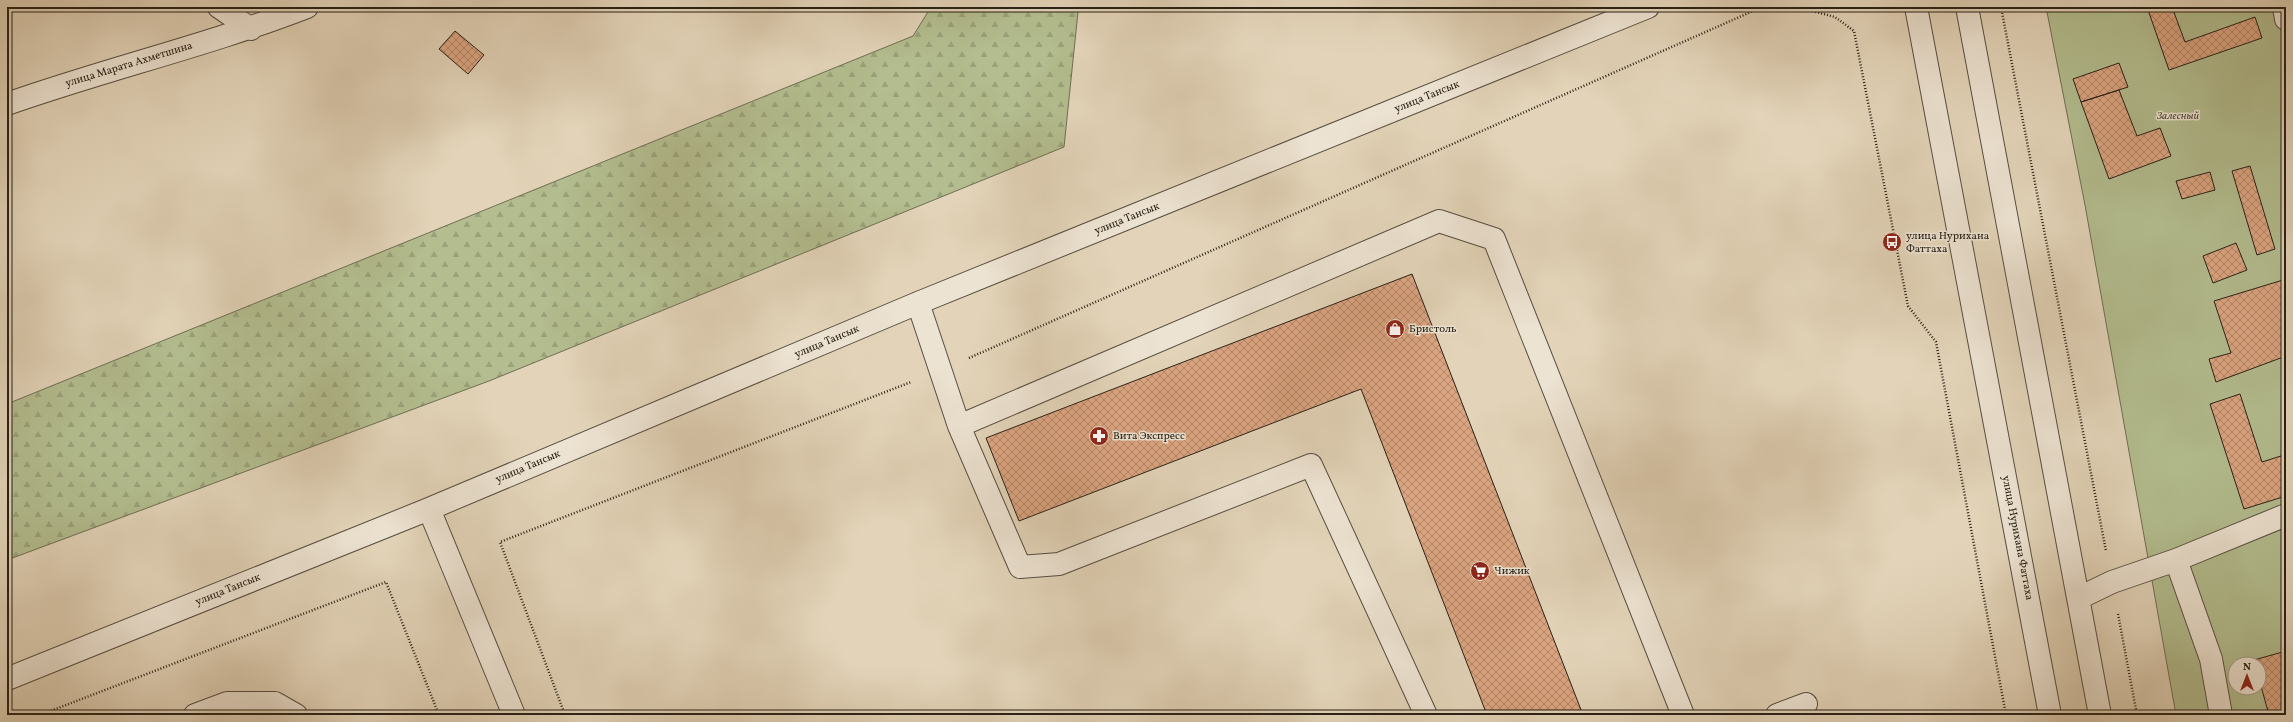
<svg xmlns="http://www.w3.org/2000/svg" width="2293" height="722" font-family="Vollkorn,serif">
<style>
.forest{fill:url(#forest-firs);stroke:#6e6f53}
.garden{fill:#b3bd8f;stroke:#6e6f53;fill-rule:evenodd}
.building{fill:url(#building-cross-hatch);stroke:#282117}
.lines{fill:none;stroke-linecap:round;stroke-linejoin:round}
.minor-casing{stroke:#574e40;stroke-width:24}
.path{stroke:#282117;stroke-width:2.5;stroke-dasharray:1 2;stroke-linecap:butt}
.minor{stroke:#ede3d2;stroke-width:22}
.labels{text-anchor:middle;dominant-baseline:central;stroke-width:3;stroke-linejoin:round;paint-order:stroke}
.street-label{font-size:11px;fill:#282117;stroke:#ede3d2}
.park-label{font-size:11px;font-style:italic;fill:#4b4835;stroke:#ede3d2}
.poi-label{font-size:11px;fill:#282117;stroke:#ede3d2;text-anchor:start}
</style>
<defs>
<pattern id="forest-firs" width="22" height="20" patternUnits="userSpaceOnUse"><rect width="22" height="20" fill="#b3bd8f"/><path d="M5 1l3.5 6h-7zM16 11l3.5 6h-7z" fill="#9aa27b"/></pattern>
<pattern id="building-cross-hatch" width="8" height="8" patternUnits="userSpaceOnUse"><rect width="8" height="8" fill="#dca581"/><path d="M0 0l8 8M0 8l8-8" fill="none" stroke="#b28669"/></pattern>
</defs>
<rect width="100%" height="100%" fill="#e3d4b9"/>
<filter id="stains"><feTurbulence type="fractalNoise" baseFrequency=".005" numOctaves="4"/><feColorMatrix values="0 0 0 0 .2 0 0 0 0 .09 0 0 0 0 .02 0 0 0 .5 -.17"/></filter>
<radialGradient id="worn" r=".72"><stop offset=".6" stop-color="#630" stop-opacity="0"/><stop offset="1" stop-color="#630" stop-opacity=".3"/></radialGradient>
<path class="forest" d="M931 7H1085L1078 12 1064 147 489 381 7 560V404L913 36Z"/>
<path class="garden" d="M2046 7H2286V715H2176L2085 205ZM2235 664H2259V688H2235Z"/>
<path class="building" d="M2147 7H2172L2185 42 2255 17 2262 38 2169 70Z
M455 31 484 55 468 74 439 49Z
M2119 63 2128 87 2081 102 2073 79Z
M2119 90 2137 136 2160 128 2171 156 2109 179 2081 102Z
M2250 166 2275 249 2257 255 2232 171Z
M2210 172 2215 190 2182 199 2176 181Z
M2236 243 2247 270 2213 283 2203 256Z
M1412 274 1583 715H1487L1361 389 1019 521 986 438Z
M2283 280 2286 289V356L2216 382 2209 359 2231 353 2214 301Z
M2240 394 2262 462 2284 455 2286 461V496L2244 509 2210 404Z
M2286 651V715H2269L2259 679V664H2255L2254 660Z"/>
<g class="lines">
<defs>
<path id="minor" d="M219 7 251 29
M1916 7 2050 715
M1967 7 2100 715
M2284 7 2286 19
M7 104C106 69 209 45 307 7
M918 303 959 426 1020 567 1059 564 1311 465 1426 715
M959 426 1439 221 1494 239 1683 715
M429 509 514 715
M2176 560 2211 659 2221 715
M2079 598 2112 582 2176 560 2286 515
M7 679 429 509 918 303 1648 7
M195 715 227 703H275L296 715
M1777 715 1806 704"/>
</defs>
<use href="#minor" class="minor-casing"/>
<path class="path" d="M1798 7 1835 17 1854 31 1908 306 1936 342 2006 715
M2001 7 2106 551
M969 358 1762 7
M2118 614 2137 715
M40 715 386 582 439 715
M565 715 500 542 911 382"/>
<use href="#minor" class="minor"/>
</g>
<defs>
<symbol id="bus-disc" viewBox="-11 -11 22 22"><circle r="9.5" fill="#8f2418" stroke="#ede3d2"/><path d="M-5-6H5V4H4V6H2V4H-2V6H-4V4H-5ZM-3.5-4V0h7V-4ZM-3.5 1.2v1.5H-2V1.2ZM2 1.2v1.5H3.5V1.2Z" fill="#fff"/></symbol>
<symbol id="shop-disc" viewBox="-11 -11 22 22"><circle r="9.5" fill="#8f2418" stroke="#ede3d2"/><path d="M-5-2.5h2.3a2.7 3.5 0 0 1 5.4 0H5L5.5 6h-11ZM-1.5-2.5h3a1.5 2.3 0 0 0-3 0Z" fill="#fff"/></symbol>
<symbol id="pharmacy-disc" viewBox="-11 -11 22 22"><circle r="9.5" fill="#8f2418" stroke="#ede3d2"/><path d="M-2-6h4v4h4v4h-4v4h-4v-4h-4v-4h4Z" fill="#fff"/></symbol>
<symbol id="supermarket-disc" viewBox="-11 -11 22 22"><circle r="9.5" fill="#8f2418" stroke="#ede3d2"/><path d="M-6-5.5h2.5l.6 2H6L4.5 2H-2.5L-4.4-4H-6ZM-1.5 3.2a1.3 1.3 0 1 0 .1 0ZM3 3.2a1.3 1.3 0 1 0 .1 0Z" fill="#fff"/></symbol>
</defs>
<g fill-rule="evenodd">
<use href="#bus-disc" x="1881" y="231" width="22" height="22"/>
<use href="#shop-disc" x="1384" y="318" width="22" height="22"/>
<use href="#pharmacy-disc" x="1088" y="425" width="22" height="22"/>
<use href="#supermarket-disc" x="1469" y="560" width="22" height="22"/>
</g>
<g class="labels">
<g class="street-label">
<text transform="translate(129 65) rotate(-17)">улица Марата Ахметшина</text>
<text transform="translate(1427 97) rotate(-22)">улица Тансык</text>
<text transform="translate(1127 219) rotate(-22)">улица Тансык</text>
<text transform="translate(827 342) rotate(-23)">улица Тансык</text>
<text transform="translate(528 467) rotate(-23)">улица Тансык</text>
<text transform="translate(2017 538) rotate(79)">улица Нурихана Фаттаха</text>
<text transform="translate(228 590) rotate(-22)">улица Тансык</text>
</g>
<g class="park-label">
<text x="2178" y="116">Залесный</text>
</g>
<g class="poi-label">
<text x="1906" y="236">улица Нурихана<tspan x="1906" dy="13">Фаттаха</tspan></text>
<text x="1409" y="329">Бристоль</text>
<text x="1113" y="436">Вита Экспресс</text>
<text x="1494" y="571">Чижик</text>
</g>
</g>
<rect width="2293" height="722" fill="none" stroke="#e3d4b9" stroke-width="24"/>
<rect x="8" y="8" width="2277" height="706" fill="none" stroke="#282117" stroke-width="2"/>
<rect x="12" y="12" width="2269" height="698" fill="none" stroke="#282117"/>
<g transform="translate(2247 676)"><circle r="19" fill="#ede3d2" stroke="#9e9587"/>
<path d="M0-3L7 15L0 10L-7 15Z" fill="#8f2418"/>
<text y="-6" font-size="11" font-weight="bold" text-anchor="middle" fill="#282117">N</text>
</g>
<rect width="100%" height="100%" filter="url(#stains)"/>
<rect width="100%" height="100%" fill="url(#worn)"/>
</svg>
